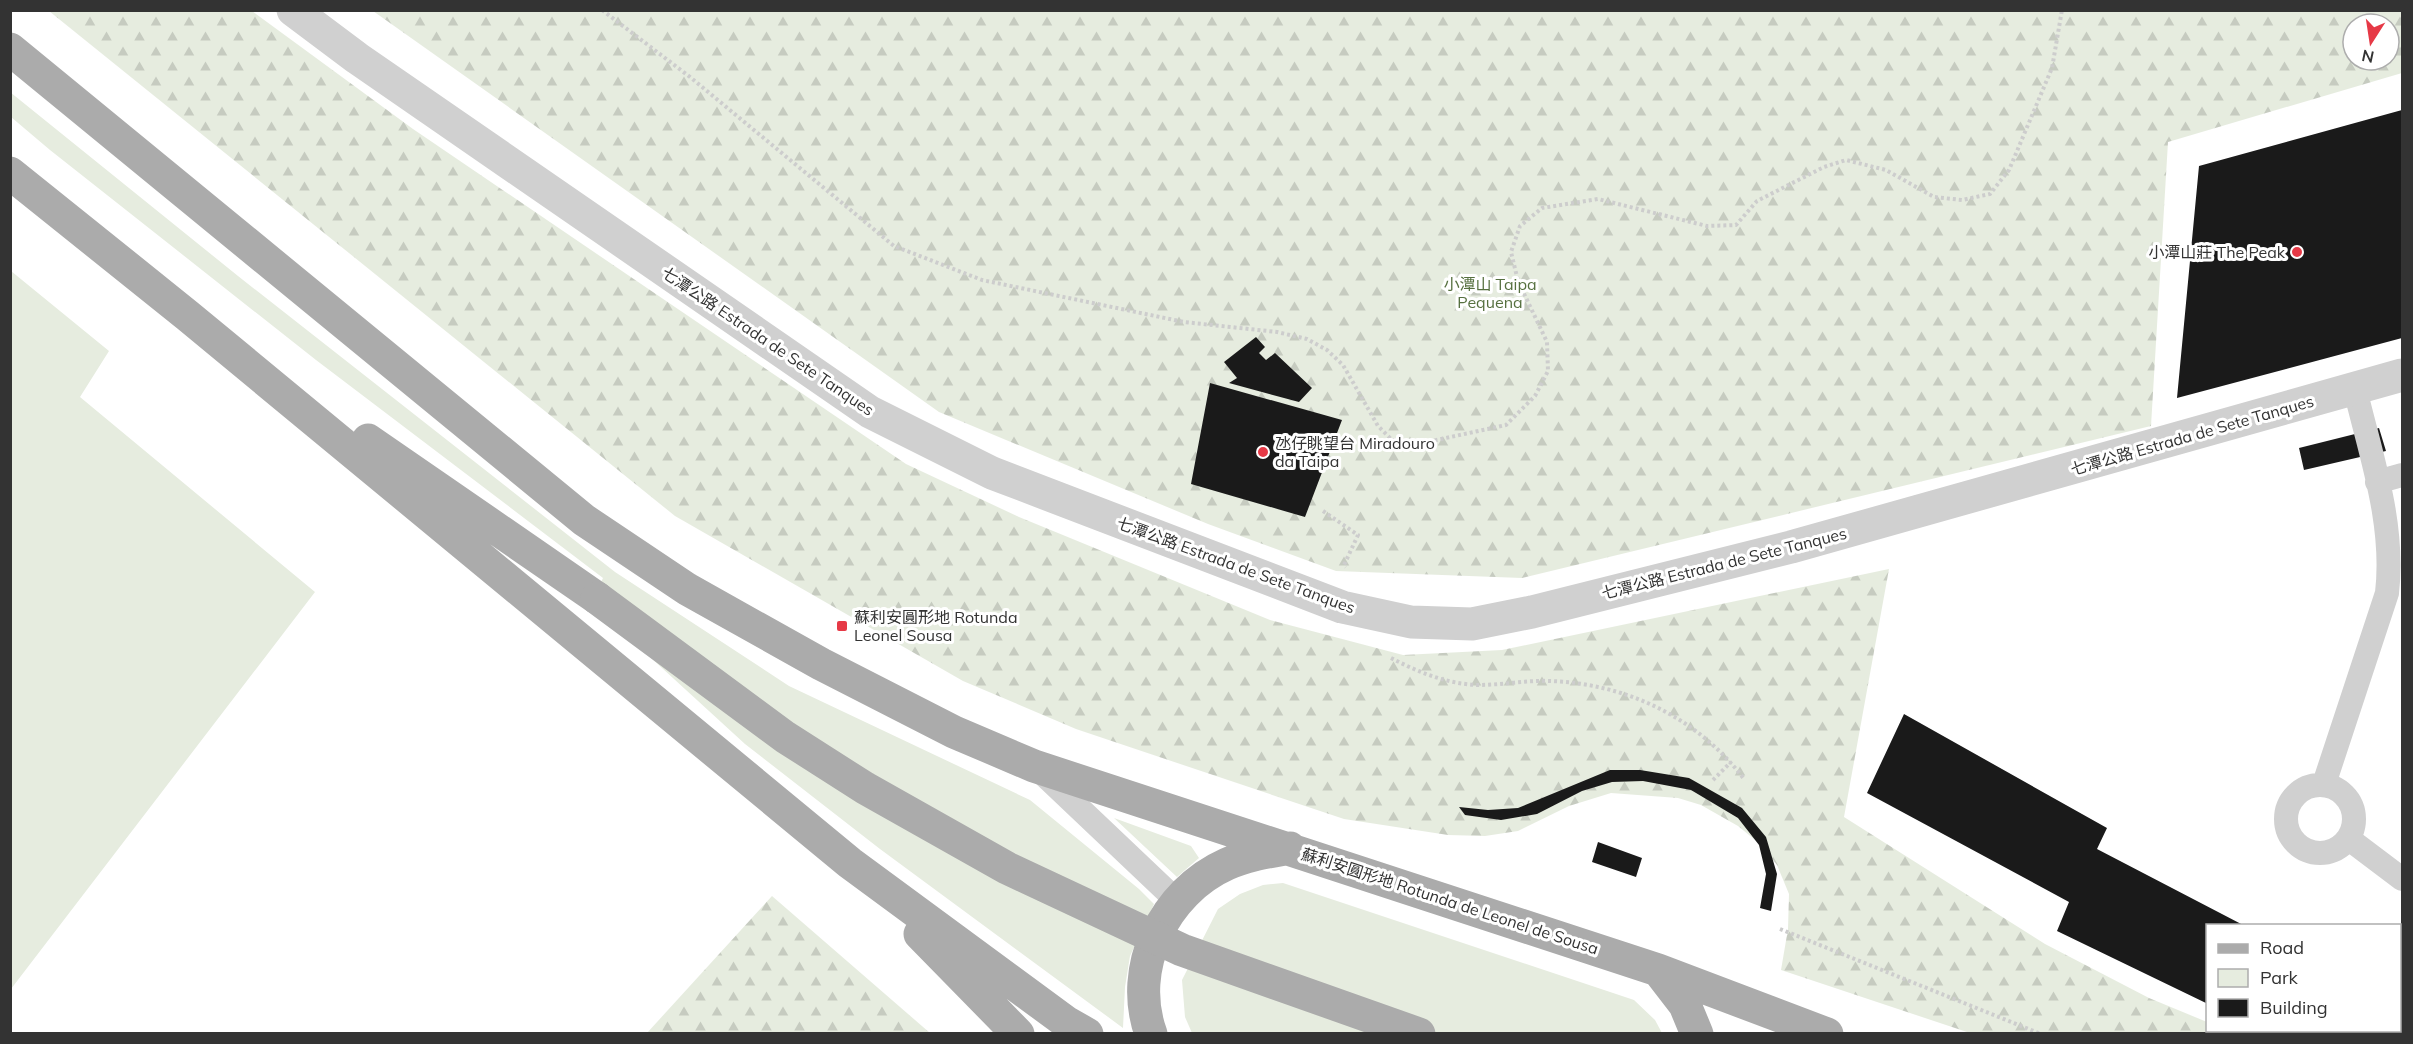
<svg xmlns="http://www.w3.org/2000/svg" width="2413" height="1044" font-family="Mulish,'Noto Sans SC',sans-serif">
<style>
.green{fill:#e6ecdf}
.forest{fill:url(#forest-firs);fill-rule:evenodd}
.building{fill:#1a1a1a}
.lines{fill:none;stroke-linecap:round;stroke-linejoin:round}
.path{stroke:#cdcdcd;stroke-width:4;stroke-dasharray:3 3;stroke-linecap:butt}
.lane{stroke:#d0d0d0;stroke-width:24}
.street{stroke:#d0d0d0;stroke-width:33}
.primary{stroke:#ababab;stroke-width:33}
.primary-bridge{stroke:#ababab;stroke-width:33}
.poi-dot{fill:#e63946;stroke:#fff;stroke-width:2}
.labels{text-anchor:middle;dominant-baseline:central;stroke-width:6;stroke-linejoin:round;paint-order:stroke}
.poi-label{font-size:16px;fill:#333;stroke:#fff;text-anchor:start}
.park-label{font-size:16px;fill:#56703f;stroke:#fff}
.street-label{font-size:16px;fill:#333;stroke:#fff}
</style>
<defs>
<pattern id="forest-firs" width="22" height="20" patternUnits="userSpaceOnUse" patternTransform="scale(1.5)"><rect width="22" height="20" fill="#e6ecdf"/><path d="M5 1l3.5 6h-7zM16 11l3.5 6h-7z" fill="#c6cbc0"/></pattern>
</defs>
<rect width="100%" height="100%" fill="#fff"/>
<path class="green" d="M10 92 238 276 615 572 789 686 1030 800 1139 889 1154 904 1130 956 1125 987 1123 1028 880 849 745 744 591 603 603 578 316 360 50 150 11 117Z
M11 271 109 351 80 397 315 592 11 989Z
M1114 818 1191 846 1199 858 1177 877Z
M1283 883 1634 1000 1655 1020 1662 1033H1192L1185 1017 1182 980 1218 909 1240 894 1263 885Z"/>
<path class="forest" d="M2402 10V73L2168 142 2151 426 1522 578 1336 571 1208 524 939 412 373 11ZM2353 24H2389V60H2353Z
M49 11H252L413 129 906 464 1019 517 1270 620 1403 655 1502 650 1889 569 1844 817 2045 944 2149 998 2207 1022 2208 1030 2253 1033H1970L1781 970 1788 929 1789 894 1777 865 1760 844 1738 826 1701 805 1678 798 1611 793 1569 806 1518 831 1485 836 1448 835 1344 819 1076 729 963 681 675 516Z
M772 896 930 1033H647Z"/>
<path class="building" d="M2402 110V338L2177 398 2199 166Z
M1256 337 1265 347 1259 353 1266 360 1275 353 1312 388 1299 402 1229 383 1237 378 1224 362Z
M1210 383 1342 420 1305 517 1191 484Z
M2379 428 2386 451 2304 470 2299 448Z
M1904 714 2107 828 2097 849 2245 926H2208V1004L2057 931 2069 902 1867 793Z
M1610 770H1640L1689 778 1742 808 1766 837 1777 874 1771 911 1760 908 1766 874 1759 845 1738 818 1691 790 1643 781 1612 782 1582 791 1537 814 1501 820 1465 815 1459 807 1488 810 1518 808Z
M1598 842 1642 858 1636 877 1592 862Z
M2402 943V1025H2400V944Z"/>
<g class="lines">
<path class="path" d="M602 10 690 77 894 246 982 280 1184 322 1277 332 1307 339 1327 350 1343 365 1378 426 1392 440 1432 441 1506 425 1535 396 1548 371 1547 342 1518 281 1511 252 1520 226 1542 208 1598 199 1707 226 1736 225 1757 201 1824 167 1846 160 1886 170 1934 197 1962 200 1990 194 2009 170 2052 68 2062 10
M1323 511 1358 535 1344 565 1346 567
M1391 658C1418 672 1447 684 1478 685 1502 685 1527 680 1551 681 1627 684 1698 718 1744 779
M1713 780 1731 762
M1780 929 2041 1034"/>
<path class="lane" d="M2377 482 2402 475
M1040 771 1177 901
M2324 784 2387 593C2395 524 2371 456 2355 389
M2286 819a34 34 0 1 1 68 0a34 34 0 1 1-68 0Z
M2349 839 2402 879"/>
<path class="street" d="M293 10 357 58 870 412 992 473 1342 607 1411 622 1472 624 1532 612 1791 547 2402 375"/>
<path class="primary" d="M10 49 584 520 687 589 821 664 954 732 1034 766 1658 970 1827 1034
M10 173 188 316 850 863 1066 1022 1087 1034
M368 440 597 598
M920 934 1018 1034
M1658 970 1685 1005 1697 1034
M1151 1034C1127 968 1164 892 1227 864 1247 855 1268 852 1290 848"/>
<path class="primary-bridge" d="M597 598 785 737 865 788 1007 868 1182 950 1419 1034"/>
</g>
<g class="poi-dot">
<circle cx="2297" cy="252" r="6"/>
<circle cx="1263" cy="452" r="6"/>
<rect x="836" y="620" width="12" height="12" rx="3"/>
</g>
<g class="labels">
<g class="poi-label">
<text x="2285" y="252" text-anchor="end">小潭山莊 The Peak</text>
<text x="1275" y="443">氹仔眺望台 Miradouro<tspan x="1275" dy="18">da Taipa</tspan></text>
<text x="854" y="617">蘇利安圓形地 Rotunda<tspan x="854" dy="18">Leonel Sousa</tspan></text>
</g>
<g class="park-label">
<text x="1490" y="284">小潭山 Taipa<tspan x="1490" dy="18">Pequena</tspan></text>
</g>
<g class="street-label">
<text transform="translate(768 341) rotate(34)">七潭公路 Estrada de Sete Tanques</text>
<text transform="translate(2192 435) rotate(-16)">七潭公路 Estrada de Sete Tanques</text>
<text transform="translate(1724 563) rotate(-14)">七潭公路 Estrada de Sete Tanques</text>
<text transform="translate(1236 565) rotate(20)">七潭公路 Estrada de Sete Tanques</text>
<text transform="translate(1450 901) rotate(18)">蘇利安圓形地 Rotunda de Leonel de Sousa</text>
</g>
</g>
<rect width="2413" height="1044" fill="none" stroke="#333333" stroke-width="24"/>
<rect x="2206" y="924" width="195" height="108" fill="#ffffff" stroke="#adadad" stroke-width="1.5"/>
<rect x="2218" y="944" width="30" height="9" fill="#ababab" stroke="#adadad" stroke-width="1.5"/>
<text x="2260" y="954" font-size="18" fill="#333333">Road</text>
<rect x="2218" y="969" width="30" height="18" fill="#e6ecdf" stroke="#adadad" stroke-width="1.5"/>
<text x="2260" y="984" font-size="18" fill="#333333">Park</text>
<rect x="2218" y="999" width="30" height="18" fill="#1a1a1a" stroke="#adadad" stroke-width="1.5"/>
<text x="2260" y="1014" font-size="18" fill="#333333">Building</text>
<g transform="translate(2371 42) rotate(192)"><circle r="28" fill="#ffffff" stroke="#adadad" stroke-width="1.5"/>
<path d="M0-4.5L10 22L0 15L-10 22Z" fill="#e63946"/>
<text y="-9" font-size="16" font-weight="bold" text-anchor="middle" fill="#333333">N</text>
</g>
</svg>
